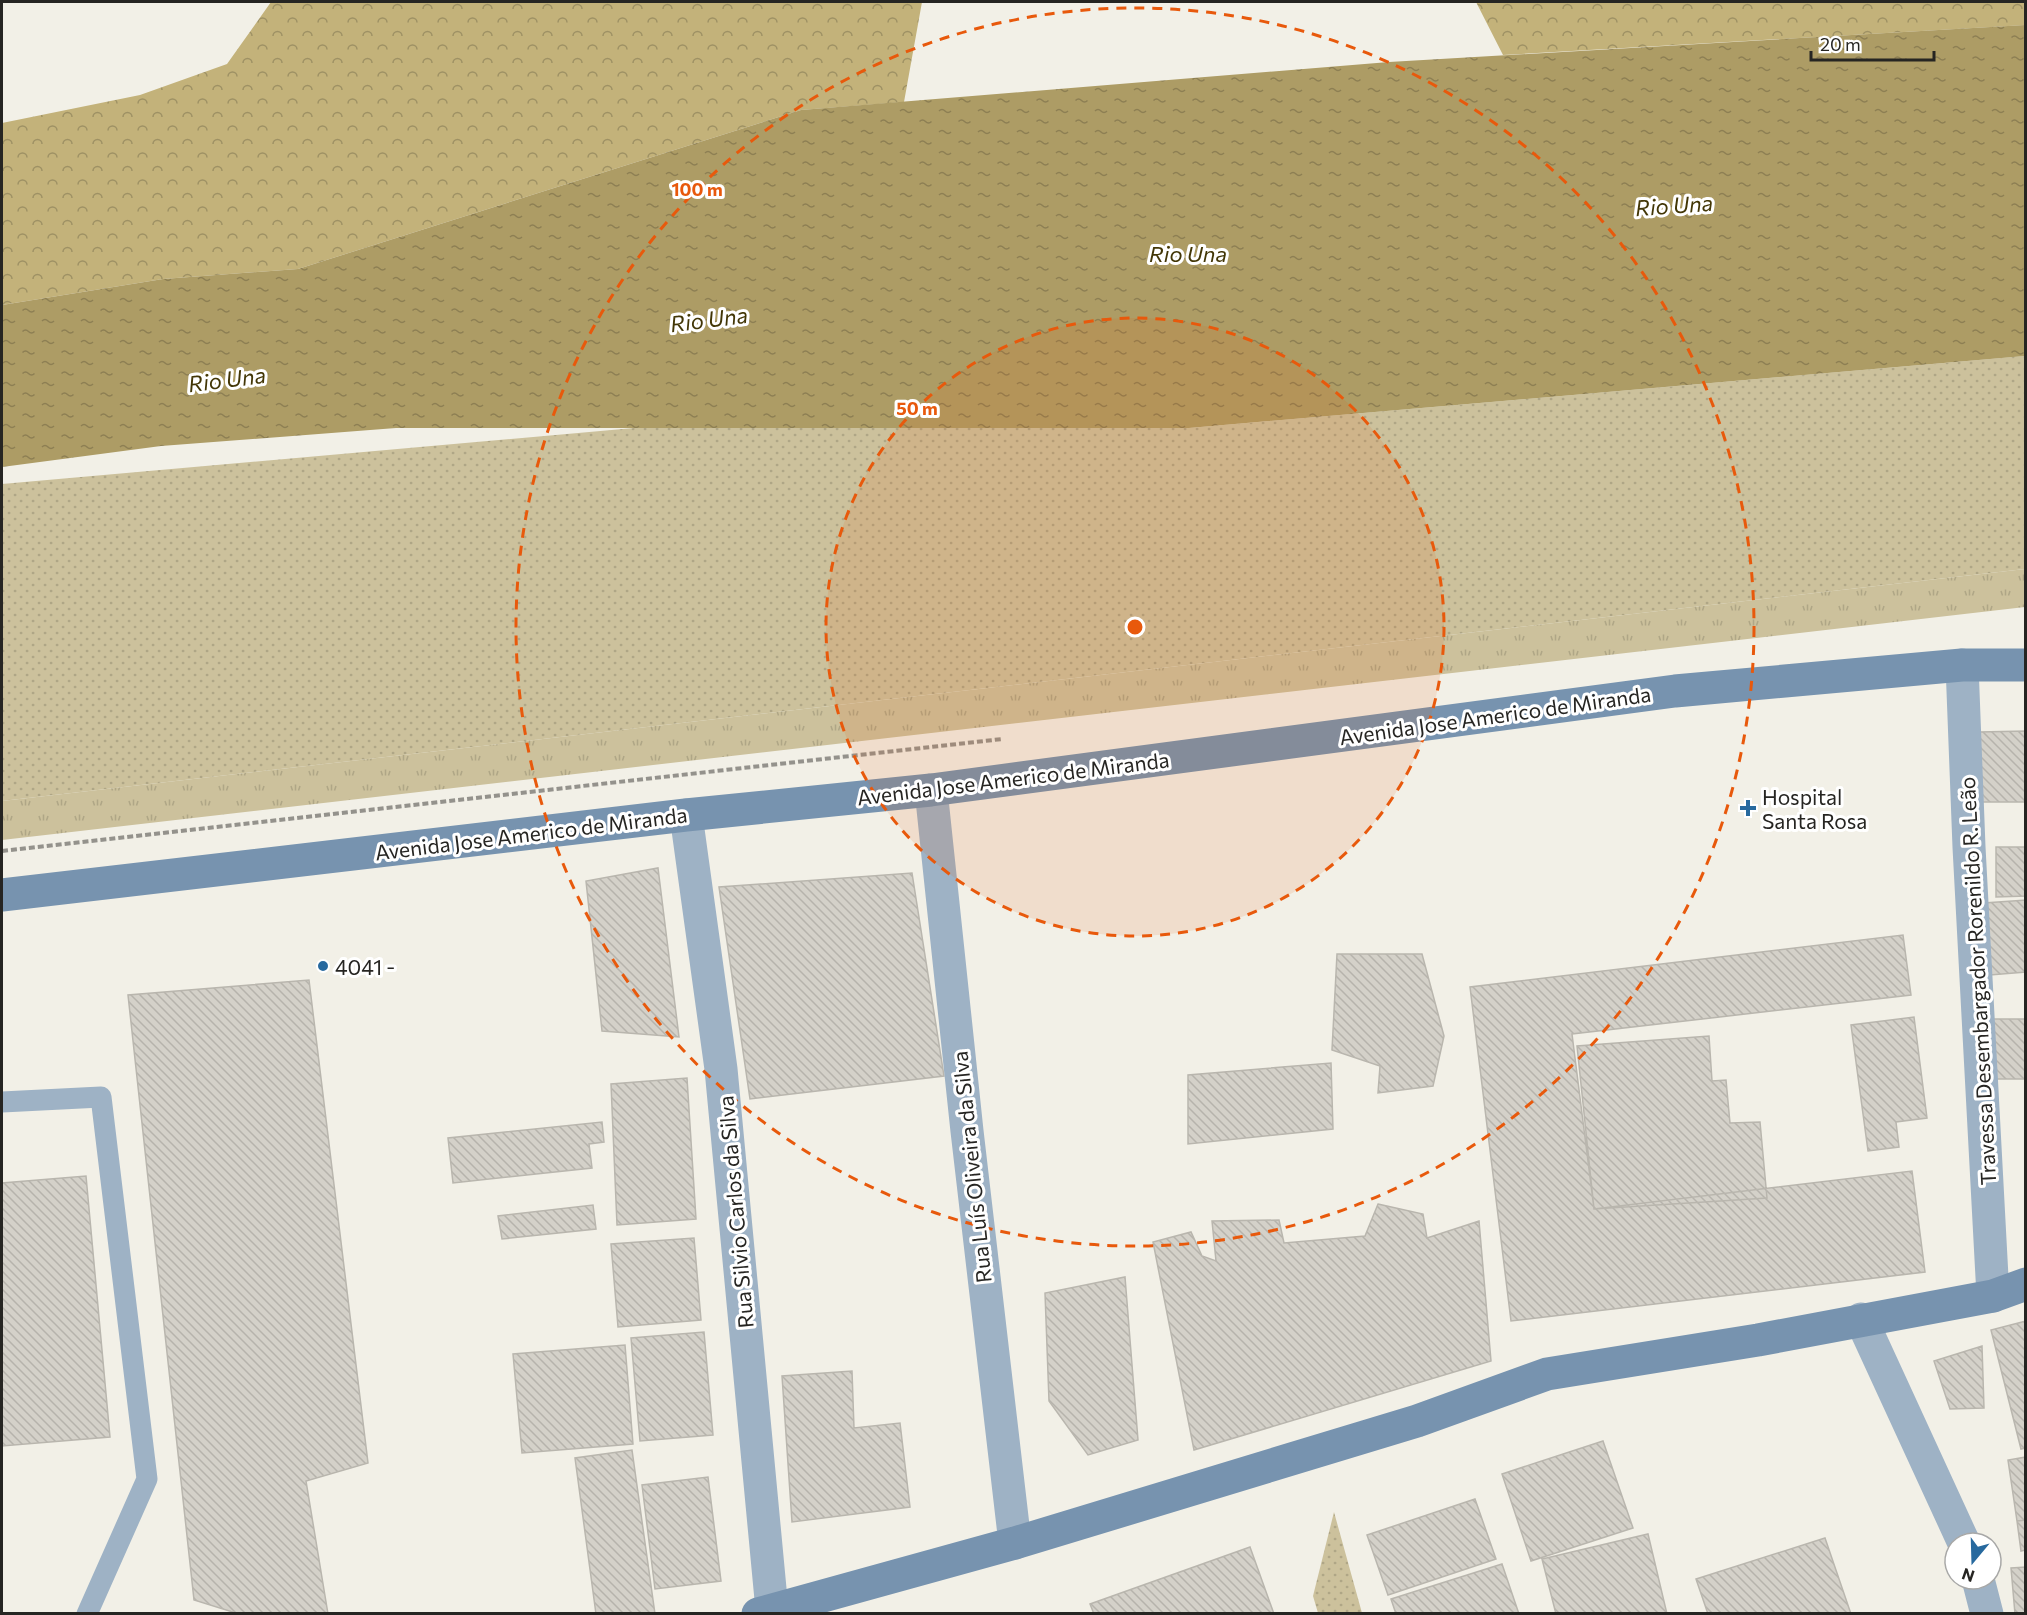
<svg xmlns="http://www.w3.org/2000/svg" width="2027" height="1615" font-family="Commissioner,sans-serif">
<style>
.grass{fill:url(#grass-dots)}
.forest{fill:url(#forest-crowns)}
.park{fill:url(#park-tufts)}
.water{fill:url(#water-ripples)}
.building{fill:url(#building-back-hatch);stroke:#b9b6ae;stroke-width:1.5}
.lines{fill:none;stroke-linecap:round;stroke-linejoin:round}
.path{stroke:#94928c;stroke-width:4;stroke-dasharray:6 3;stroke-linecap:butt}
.lane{stroke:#9eb2c5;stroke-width:21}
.street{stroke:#9eb2c5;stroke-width:33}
.secondary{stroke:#7793af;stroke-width:33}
.ring{fill:none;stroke:#e8590c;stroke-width:3;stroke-dasharray:10 8}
.poi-dot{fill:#27699e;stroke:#fff;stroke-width:2}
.labels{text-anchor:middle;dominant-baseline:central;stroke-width:6;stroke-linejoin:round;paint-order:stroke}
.street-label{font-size:21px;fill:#262522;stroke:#fff}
.poi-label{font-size:21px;fill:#262522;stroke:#fff;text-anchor:start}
.water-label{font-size:22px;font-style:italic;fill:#423606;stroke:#fff}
.centre{fill:#e8590c;stroke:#fff;stroke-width:3}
.ring-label{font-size:18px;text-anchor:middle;font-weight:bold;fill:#e8590c;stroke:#fff;stroke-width:6;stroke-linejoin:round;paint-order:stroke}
</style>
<defs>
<pattern id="grass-dots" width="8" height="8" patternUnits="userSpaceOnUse" patternTransform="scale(1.5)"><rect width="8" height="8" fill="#ccc19c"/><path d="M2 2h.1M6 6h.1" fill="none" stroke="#afa686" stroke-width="1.8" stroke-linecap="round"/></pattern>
<pattern id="forest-crowns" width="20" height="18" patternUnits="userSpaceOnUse" patternTransform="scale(1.5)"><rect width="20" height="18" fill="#c3b27a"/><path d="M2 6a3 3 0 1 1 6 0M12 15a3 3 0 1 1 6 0" fill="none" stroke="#9e9164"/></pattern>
<pattern id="park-tufts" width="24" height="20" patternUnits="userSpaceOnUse" patternTransform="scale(1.5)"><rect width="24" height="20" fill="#ccc19c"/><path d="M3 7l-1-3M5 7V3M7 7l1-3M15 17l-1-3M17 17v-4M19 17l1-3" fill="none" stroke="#afa686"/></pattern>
<pattern id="water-ripples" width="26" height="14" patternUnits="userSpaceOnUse" patternTransform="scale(1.5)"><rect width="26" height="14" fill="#ad9c65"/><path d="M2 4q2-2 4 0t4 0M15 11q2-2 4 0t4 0" fill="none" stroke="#8d7f53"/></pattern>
<pattern id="building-back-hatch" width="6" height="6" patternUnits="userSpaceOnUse" patternTransform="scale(1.5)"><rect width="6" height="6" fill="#d4d1c9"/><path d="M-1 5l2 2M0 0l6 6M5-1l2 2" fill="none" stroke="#b6b3ac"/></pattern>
</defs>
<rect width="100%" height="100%" fill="#f2f0e7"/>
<path class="grass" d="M2025 356V569L2 801V484L634 428H1189Z
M1334 1512 1362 1613H1318L1313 1596Z"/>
<path class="forest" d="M271 2H922L904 102 801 110 298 269 163 279 2 305V123L140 95 227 64Z
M1476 2H2025L2026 25 1503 55Z"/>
<path class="park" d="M2025 569V607L2 840V801Z"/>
<path class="water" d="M2025 25V356L1189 428H396L161 446 2 467V305L163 279 298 269 801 110 1389 62Z"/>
<path class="building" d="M2026 731V802H1981L1979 732Z
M1996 847H2026V896L1996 897Z
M658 868 679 1037 602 1031 586 881Z
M912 873 944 1076 750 1099 719 887Z
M2026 900V972L1990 975 1984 903Z
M1903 935 1911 995 1572 1034 1594 1209 1912 1171 1925 1272 1511 1321 1470 987Z
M1337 954H1422L1444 1036 1433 1086 1378 1093 1380 1066 1332 1050Z
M309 980 368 1463 306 1481 328 1614H239L194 1600 128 995Z
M1914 1017 1927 1118 1896 1122 1899 1147 1868 1151 1851 1025Z
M1993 1019H2026V1079H1994Z
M1709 1036 1712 1081 1726 1080 1730 1123 1760 1122 1767 1198 1594 1209 1577 1046Z
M1331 1063 1333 1129 1188 1144V1075Z
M687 1078 696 1219 617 1225 611 1084Z
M602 1122 604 1142 589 1144 592 1168 453 1183 448 1138Z
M86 1176 110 1437 2 1446V1183Z
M1378 1204 1423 1214 1427 1238 1479 1221 1491 1361 1194 1450 1153 1242 1191 1232 1202 1256 1216 1261 1212 1221 1279 1220 1284 1243 1365 1236Z
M593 1205 596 1229 502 1239 498 1216Z
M694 1238 701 1320 618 1327 611 1244Z
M1125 1277 1138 1440 1088 1455 1049 1401 1045 1293Z
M2026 1321V1448L2021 1449 1991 1330Z
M704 1332 713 1435 640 1441 631 1338Z
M625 1345 633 1444 522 1453 513 1354Z
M1982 1346 1984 1408 1950 1409 1934 1361Z
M852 1371 854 1428 900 1423 910 1507 792 1522 782 1376Z
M1603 1441 1633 1528 1531 1561 1502 1474Z
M632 1450 655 1614H596L575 1458Z
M2026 1457V1520L2017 1521 2008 1460Z
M708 1477 721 1581 655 1589 642 1485Z
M1475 1499 1496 1559 1388 1595 1367 1535Z
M2026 1520V1550L2021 1551 2017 1521Z
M1648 1534 1667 1614H1556L1542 1559Z
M1825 1538 1851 1614H1708L1696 1579Z
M1250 1547 1274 1614H1094L1090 1604Z
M1502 1564 1519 1614H1396L1391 1599Z
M2026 1567V1614H2015L2011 1568Z"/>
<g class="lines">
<path class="path" d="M2 851 1002 739"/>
<path class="lane" d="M2 1102 101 1097 147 1479 87 1614"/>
<path class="street" d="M1962 665 1969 847 1993 1296
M931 790 967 1131 1015 1543
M686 815 721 1069 772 1610
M1861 1319 1964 1543
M1978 1579 1987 1614"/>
<path class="secondary" d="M2 895 686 815 931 790 1675 691 1962 665H2026
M758 1614 1015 1543 1417 1421 1547 1374 1758 1340 1993 1296 2026 1284"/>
</g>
<circle cx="1135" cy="627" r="309" fill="#e8590c" fill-opacity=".12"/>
<g class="ring">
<circle cx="1135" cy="627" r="309"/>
<circle cx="1135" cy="627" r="619"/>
</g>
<g class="poi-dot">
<path d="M1745 799h6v6h6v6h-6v6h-6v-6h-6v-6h6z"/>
<circle cx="323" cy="966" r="6"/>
</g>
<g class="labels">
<g class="street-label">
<text transform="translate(1495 715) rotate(-8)">Avenida Jose Americo de Miranda</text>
<text transform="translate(1013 778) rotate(-7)">Avenida Jose Americo de Miranda</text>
<text transform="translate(531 833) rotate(-7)">Avenida Jose Americo de Miranda</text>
<text transform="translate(1977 981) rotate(-93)">Travessa Desembargador Rorenildo R. Leão</text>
<text transform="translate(971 1167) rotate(-96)">Rua Luís Oliveira da Silva</text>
<text transform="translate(735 1212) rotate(-95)">Rua Silvio Carlos da Silva</text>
</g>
<g class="poi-label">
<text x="1762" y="796">Hospital<tspan x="1762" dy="24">Santa Rosa</tspan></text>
<text x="335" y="966">4041 -</text>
</g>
<g class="water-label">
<text transform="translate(1674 205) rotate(-4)">Rio Una</text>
<text x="1188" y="253">Rio Una</text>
<text transform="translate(709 319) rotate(-7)">Rio Una</text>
<text transform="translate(227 379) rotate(-7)">Rio Una</text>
</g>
</g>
<circle cx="1135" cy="627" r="9" class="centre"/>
<g class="ring-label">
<text x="697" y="196">100 m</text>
<text x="917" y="415">50 m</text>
</g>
<rect width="2027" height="1615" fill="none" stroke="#262522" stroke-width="6"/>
<g transform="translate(1973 1561) rotate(199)"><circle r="28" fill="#ffffff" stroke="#a8a8a7" stroke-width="1.5"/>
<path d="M0-4.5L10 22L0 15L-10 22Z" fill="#27699e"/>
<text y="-9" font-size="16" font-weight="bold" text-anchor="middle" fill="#262522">N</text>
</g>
<path d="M1811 51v9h123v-9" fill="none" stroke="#262522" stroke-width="3"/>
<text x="1820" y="51" font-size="18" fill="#262522" stroke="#ffffff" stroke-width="4.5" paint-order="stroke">20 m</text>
</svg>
